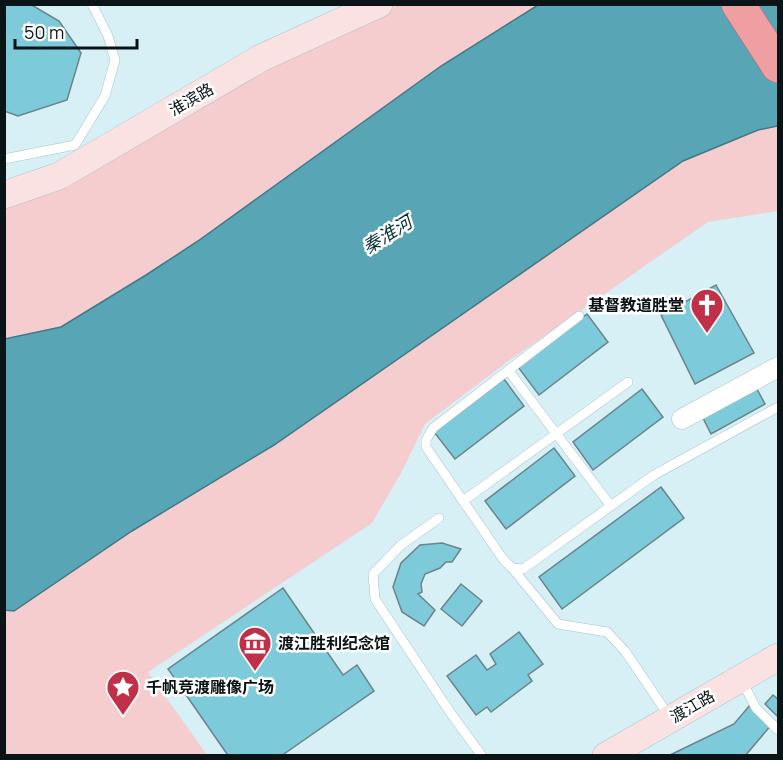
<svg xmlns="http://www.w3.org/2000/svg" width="783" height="760" font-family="Manrope,'Noto Sans SC',sans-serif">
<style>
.green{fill:#f6cdce}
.water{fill:#58a5b6;stroke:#417986;stroke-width:1.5}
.building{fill:#7dcadb;stroke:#6c8389;stroke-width:1.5}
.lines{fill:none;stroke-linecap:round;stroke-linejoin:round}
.lane-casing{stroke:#aac3c9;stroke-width:10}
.street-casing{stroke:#aac3c9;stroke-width:21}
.secondary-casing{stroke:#aac3c9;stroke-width:28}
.highway-casing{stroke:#9f6d71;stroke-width:34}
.lane{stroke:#fff;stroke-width:9}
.street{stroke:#fff;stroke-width:20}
.secondary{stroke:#fae2e3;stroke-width:27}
.highway{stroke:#ef9ea2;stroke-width:33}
.labels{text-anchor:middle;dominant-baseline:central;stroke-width:5;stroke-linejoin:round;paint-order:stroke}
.street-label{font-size:16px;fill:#0a1315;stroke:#fff}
.poi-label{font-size:16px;font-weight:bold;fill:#0a1315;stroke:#fff;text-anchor:start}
.water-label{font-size:18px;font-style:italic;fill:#083037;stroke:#fff}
</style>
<rect width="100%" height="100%" fill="#d6f0f6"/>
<path class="green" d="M397 5H538L441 66 198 241 146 275 61 327 5 339V208L259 72Z
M778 126V211L708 222 507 362 425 424 401 473 372 523 148 672 207 755H5L4 610 14 611 132 531 274 445 683 161 758 130Z"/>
<path class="water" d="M538 5H778V126L758 130 683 161 274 445 132 531 14 611 4 610V339L61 327 146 275 198 241 441 66Z"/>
<path class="building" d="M4 4H30L59 21 81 53 67 100 18 116 4 111Z
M716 285 754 353 695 384 661 315Z
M587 314 608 342 539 395 518 367Z
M504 379 524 406 455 459 434 432Z
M642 389 663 417 593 470 573 442Z
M757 389 765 404 711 434 703 418Z
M554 448 575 476 506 529 485 501Z
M661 487 684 518 562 609 539 577Z
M442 543 461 549 452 562H446L440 568 425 574 421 584 422 592 418 594 435 610 424 626 402 612 393 587 401 563 420 545Z
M461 584 482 601 462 626 441 609Z
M283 588 343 675 357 665 374 691 281 756H225L227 754 168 669Z
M519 632 543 664 528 675 532 681 491 712 487 707 476 715 447 676 476 655 487 670 496 664 490 654Z
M773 695 778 699V698V717L765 704Z
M750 705 772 724 745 756H668L734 724Z"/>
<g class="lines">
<defs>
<path id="lane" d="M4 159 75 145 105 96 115 60 108 36 92 4
M579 316 433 428 426 440V447L503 559 512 568 523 569 654 475 778 407
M508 370 611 506
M463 501 628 382
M439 518 401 545 373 574 375 599 452 715 482 756
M512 568 558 624 607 632 625 651 669 716
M742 681 756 708 778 730"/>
<path id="street" d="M682 419 778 367"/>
<path id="secondary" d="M4 195 59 176 261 58 379 4
M606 756 778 657"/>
<path id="highway" d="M738 4 778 66"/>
</defs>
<use href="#lane" class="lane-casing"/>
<use href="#street" class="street-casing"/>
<use href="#secondary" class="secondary-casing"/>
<use href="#highway" class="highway-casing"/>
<use href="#lane" class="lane"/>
<use href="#street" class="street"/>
<use href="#secondary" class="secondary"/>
<use href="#highway" class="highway"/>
</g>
<defs>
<symbol id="church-pin" viewBox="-11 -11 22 30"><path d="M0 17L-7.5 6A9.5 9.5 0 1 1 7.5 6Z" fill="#c13049" stroke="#fff"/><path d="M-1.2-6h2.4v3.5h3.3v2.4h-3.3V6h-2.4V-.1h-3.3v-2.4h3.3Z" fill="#fff"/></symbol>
<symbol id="museum-pin" viewBox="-11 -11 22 30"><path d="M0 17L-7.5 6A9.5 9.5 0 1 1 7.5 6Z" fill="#c13049" stroke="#fff"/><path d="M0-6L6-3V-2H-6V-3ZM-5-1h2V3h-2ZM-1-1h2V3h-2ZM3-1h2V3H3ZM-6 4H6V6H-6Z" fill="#fff"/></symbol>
<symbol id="sight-pin" viewBox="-11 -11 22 30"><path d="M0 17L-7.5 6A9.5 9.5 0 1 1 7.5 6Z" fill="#c13049" stroke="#fff"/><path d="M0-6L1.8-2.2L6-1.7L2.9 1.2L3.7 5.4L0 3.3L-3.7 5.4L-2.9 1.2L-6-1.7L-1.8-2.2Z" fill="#fff"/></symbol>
</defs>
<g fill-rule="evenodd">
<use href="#church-pin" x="688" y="286" width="38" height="52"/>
<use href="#museum-pin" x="236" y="624" width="38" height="52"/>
<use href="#sight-pin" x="104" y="668" width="38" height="52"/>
</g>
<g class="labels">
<g class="street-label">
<text transform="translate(191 99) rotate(-30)">淮滨路</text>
<text transform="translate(692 706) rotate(-30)">渡江路</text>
</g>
<g class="poi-label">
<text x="684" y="305" text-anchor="end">基督教道胜堂</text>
<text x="278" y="643">渡江胜利纪念馆</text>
<text x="146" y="687">千帆竞渡雕像广场</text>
</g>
<g class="water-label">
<text transform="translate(387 234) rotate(-32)">秦淮河</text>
</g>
</g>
<rect width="783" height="760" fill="none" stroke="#0a1315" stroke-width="12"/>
<path d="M15 39v9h122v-9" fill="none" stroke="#0a1315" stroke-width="3"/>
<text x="24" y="39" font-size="18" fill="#0a1315" stroke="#ffffff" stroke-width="4.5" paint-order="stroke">50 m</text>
</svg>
